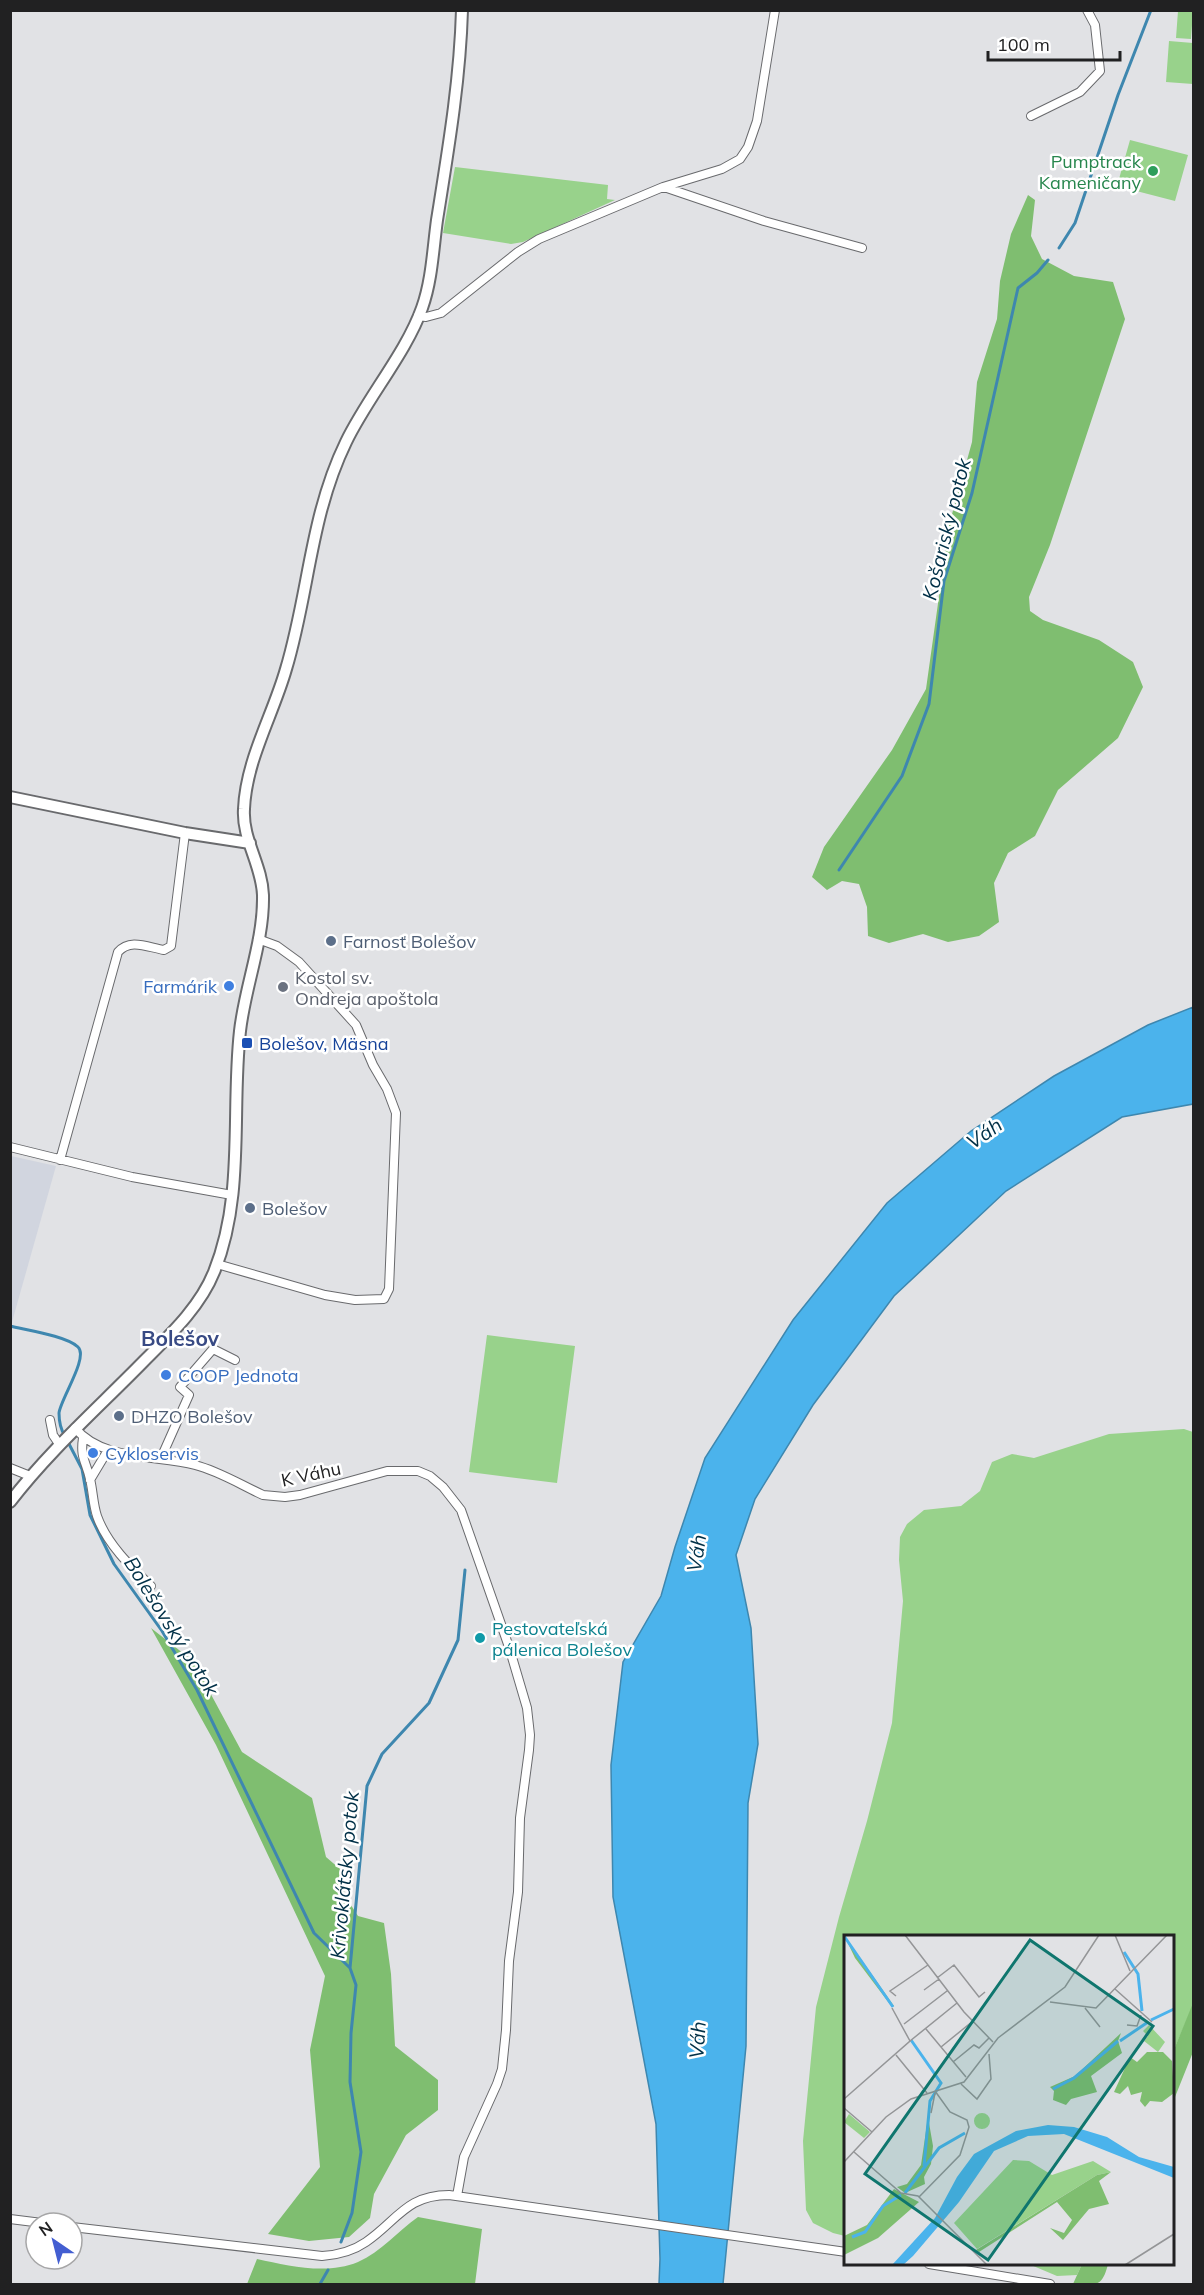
<svg xmlns="http://www.w3.org/2000/svg" width="1204" height="2295" font-family="Mulish,sans-serif">
<style>
.built{fill:#d1d5df}
.green{fill:#98d28b}
.forest{fill:#7fbe70}
.water{fill:#4bb3ec;stroke:#3e87af;stroke-width:1.5}
.lines{fill:none;stroke-linecap:round;stroke-linejoin:round}
.stream{stroke:#3e87af;stroke-width:3}
.street-casing{stroke:#696a6d;stroke-width:10}
.secondary-casing{stroke:#696a6d;stroke-width:14}
.street{stroke:#fff;stroke-width:8}
.secondary{stroke:#fff;stroke-width:10}
.leisure-dot{fill:#2e9e5b;stroke:#fff;stroke-width:2}
.service-dot{fill:#5c6f8a;stroke:#fff;stroke-width:2}
.shop-dot{fill:#3f7fe0;stroke:#fff;stroke-width:2}
.worship-dot{fill:#6b7280;stroke:#fff;stroke-width:2}
.transit-dot{fill:#1a4fb4;stroke:#fff;stroke-width:2}
.culture-dot{fill:#0f9aa8;stroke:#fff;stroke-width:2}
.labels{text-anchor:middle;dominant-baseline:central;stroke-width:5;stroke-linejoin:round;paint-order:stroke}
.leisure-label{font-size:18px;fill:#27864d;stroke:#fff;text-anchor:end}
.service-label{font-size:18px;fill:#4e5e75;stroke:#fff;text-anchor:start}
.worship-label{font-size:18px;fill:#5b616d;stroke:#fff;text-anchor:start}
.shop-label{font-size:18px;fill:#366cbe;stroke:#fff;text-anchor:start}
.transit-label{font-size:18px;fill:#164399;stroke:#fff;text-anchor:start}
.street-label{font-size:18px;fill:#212122;stroke:#fff}
.culture-label{font-size:18px;fill:#0d838f;stroke:#fff;text-anchor:start}
.water-label{font-size:20px;font-style:italic;fill:#013047;stroke:#fff}
.quarter-label{font-size:21px;font-weight:bold;fill:#384a84;stroke:#fff}
.inset-river{fill:none;stroke:#4bb3ec;stroke-width:3}
.inset-road{fill:none;stroke:#949597;stroke-width:1.5}
.view{fill:#0f766e;fill-opacity:0.15;stroke:#0f766e;stroke-width:3}
.inset-edge{fill:none;stroke:#212122;stroke-width:3}
</style>
<rect width="100%" height="100%" fill="#e1e2e5"/>
<path class="built" d="M11 1156 56 1166 12 1322 11 1321Z"/>
<path class="green" d="M1178 11H1193L1191 39 1176 38Z
M1169 41 1193 43V84L1166 82Z
M1130 140 1188 155 1175 201 1117 186Z
M455 167 608 185 607 199 615 200 523 242 511 244 443 233Z
M487 1335 575 1346 557 1483 469 1472Z
M1184 1429 1193 1432 1194 2003 1173 2052 1172 1936H846L845 2236 833 2233 813 2223 806 2210 803 2141 816 2007 839 1917 867 1821 892 1723 903 1601 899 1560 900 1537 907 1524 924 1510 961 1506 980 1491 992 1462 1012 1454 1034 1458 1109 1434Z
M1005 2264H1082L1077 2275 1057 2276 1031 2265Z"/>
<path class="forest" d="M1028 195 1035 200 1031 236 1042 259 1074 276 1113 282 1125 319 1050 545 1029 597 1030 611 1043 620 1099 640 1133 662 1143 687 1118 738 1058 790 1035 836 1008 853 994 883 999 922 979 936 948 942 923 934 889 943 868 936 867 907 859 884 842 881 827 890 812 877 824 847 892 750 926 689 949 525 972 442 977 382 997 319 1000 281 1011 234Z
M151 1628 193 1661 242 1752 312 1798 326 1857 340 1869 345 1896 358 1916 384 1923 391 1974 395 2046 438 2080V2110L406 2135 374 2194 370 2218 349 2237 309 2241 268 2234 320 2167 310 2050 325 1976 216 1745Z
M1193 2003V2052L1173 2102V2052Z
M418 2217 482 2229 475 2284H247L257 2259C289 2266 327 2275 358 2262 381 2252 398 2231 418 2217Z
M1082 2264H1108C1102 2288 1096 2285 1073 2284Z"/>
<path class="water" d="M1193 1007V1104L1122 1117 1006 1191 894 1296 813 1405 755 1499 736 1555 751 1628 758 1744 748 1803 746 2046 723 2284H659L660 2259 656 2124 613 1897 611 1765 623 1662 661 1596 675 1547 705 1458 793 1320 887 1203 971 1131 1054 1076 1148 1025Z"/>
<g class="lines">
<path class="stream" d="M1059 248 1075 223 1118 95 1151 10
M839 870 902 776 929 704 944 581 972 493 1018 288 1037 273 1048 260
M10 1326C26 1330 67 1336 78 1347 89 1357 60 1400 59 1413 59 1421 61 1430 65 1436
M68 1442 82 1469 90 1515 114 1564 162 1631 197 1690 314 1933 350 1968
M341 2242 352 2213 361 2152 350 2082 351 2033 356 1985 350 1968 367 1786 382 1754 429 1703 458 1640 465 1570
M320 2284 328 2270"/>
<defs>
<path id="street" d="M1031 116 1080 92 1100 71 1095 25 1087 10
M664 187 764 221 862 248
M418 316 426 317 441 313 518 252 539 239 663 187 722 169 740 159 748 147 757 121 775 10
M10 1147 132 1177 232 1195
M60 1160 118 952C130 938 147 947 164 950L171 946 185 833
M217 1264 325 1295 355 1300 384 1299 389 1289 396 1113 387 1089 373 1065 356 1025 299 962 277 946 258 939
M50 1420 53 1435 59 1444
M75 1428C102 1461 157 1455 195 1465 219 1471 241 1485 263 1495L285 1497 300 1495 387 1471H418L430 1476 443 1487 461 1510 509 1647 527 1708 530 1735 529 1750 520 1818 518 1892 509 1961 506 2030 502 2069 497 2084 464 2157 457 2196
M83 1438C80 1458 86 1461 90 1479 93 1491 93 1504 97 1516 107 1544 130 1566 151 1586
M161 1458 189 1395 180 1387 213 1349 235 1360
M10 1468 30 1476
M90 1480 108 1450
M10 2219 42 2223
M72 2227 322 2256C338 2255 353 2251 366 2242 397 2221 406 2195 449 2195L846 2252
M929 2264 1050 2284"/>
<path id="secondary" d="M10 797 185 833 250 843
M10 1502C50 1450 98 1408 144 1361 170 1335 200 1307 214 1272 245 1196 231 1111 240 1031 245 986 264 941 263 895 262 865 242 839 244 809 246 760 273 715 286 669 309 593 310 516 346 442 367 398 406 353 422 308 432 280 433 249 437 220 448 151 460 81 462 10"/>
</defs>
<use href="#street" class="street-casing"/>
<use href="#secondary" class="secondary-casing"/>
<use href="#street" class="street"/>
<use href="#secondary" class="secondary"/>
</g>
<circle class="leisure-dot" cx="1153" cy="171" r="6"/>
<g class="service-dot">
<circle cx="331" cy="941" r="6"/>
<circle cx="250" cy="1208" r="6"/>
<circle cx="119" cy="1416" r="6"/>
</g>
<g class="shop-dot">
<circle cx="229" cy="986" r="6"/>
<circle cx="166" cy="1375" r="6"/>
<circle cx="93" cy="1453" r="6"/>
</g>
<circle class="worship-dot" cx="283" cy="987" r="6"/>
<rect class="transit-dot" x="241" y="1037" width="12" height="12" rx="3"/>
<circle class="culture-dot" cx="480" cy="1638" r="6"/>
<g class="labels">
<g class="leisure-label">
<text x="1141" y="161">Pumptrack<tspan x="1141" dy="21">Kameničany</tspan></text>
</g>
<g class="service-label">
<text x="343" y="941">Farnosť Bolešov</text>
<text x="262" y="1208">Bolešov</text>
<text x="131" y="1416">DHZO Bolešov</text>
</g>
<g class="worship-label">
<text x="295" y="977">Kostol sv.<tspan x="295" dy="21">Ondreja apoštola</tspan></text>
</g>
<g class="shop-label">
<text x="217" y="986" text-anchor="end">Farmárik</text>
<text x="178" y="1375">COOP Jednota</text>
<text x="105" y="1453">Cykloservis</text>
</g>
<g class="transit-label">
<text x="259" y="1043">Bolešov, Mäsna</text>
</g>
<g class="street-label">
<text transform="translate(311 1474) rotate(-12)">K Váhu</text>
</g>
<g class="culture-label">
<text x="492" y="1628">Pestovateľská<tspan x="492" dy="21">pálenica Bolešov</tspan></text>
</g>
<g class="water-label">
<text transform="translate(946 529) rotate(-76)">Košariský potok</text>
<text transform="translate(984 1133) rotate(-35)">Váh</text>
<text transform="translate(696 1553) rotate(-81)">Váh</text>
<text transform="translate(172 1626) rotate(58)">Bolešovský potok</text>
<text transform="translate(344 1875) rotate(-85)">Krivoklátsky potok</text>
<text transform="translate(697 2040) rotate(-86)">Váh</text>
</g>
<g class="quarter-label">
<text x="180" y="1338">Bolešov</text>
</g>
</g>
<g transform="translate(844 1935)">
<rect width="330" height="330" fill="#e1e2e5"/>
<path d="M305 90 321 107 314 117 300 106 304 101 299 96ZM130 186a8 8 0 1 1 16 0a8 8 0 1 1-16 0ZM5 179 26 197 20 203 0 187ZM169 225 185 226 208 240 249 226 267 237 253 240 133 314 110 288Z" fill="#98d28b"/>
<path d="M0 0 50 71 48 72 11 23ZM277 98 274 106 278 118 247 141 253 157 227 164 222 170 209 165 210 156 206 152 231 141ZM303 117H319L328 126 330 158 318 167 306 166 301 172 296 166 298 157 287 160 284 151 276 159 270 157 286 122 293 127ZM84 182 89 211 87 229 80 242 81 249 61 258 53 252 63 249 77 230ZM267 237 255 246 265 269 245 274 219 305 206 293 220 298 228 285 213 267 135 317 132 315 253 240ZM50 254 75 267 34 303 0 320V301L23 290Z" fill="#7fbe70"/>
<path d="M204 190 230 192 263 202 295 222 330 232V243L220 199 184 201 150 216 115 267 69 321 59 330H48L91 283 113 242 130 219 172 196Z" fill="#4bb3ec"/>
<path class="inset-river" d="M0 1 49 72M280 17 294 39 298 76M307 85 330 74M67 105 97 148 86 166 80 231M276 106 304 87M209 154 230 143 274 106M61 258 95 213 121 198M8 302 21 297 39 271 57 260"/>
<path class="inset-road" d="M61 0 120 77 149 107M271 0 286 36M93 43 110 30 135 62 141 57M271 54 308 87M80 55 95 44M52 61 46 56 84 30M206 67 252 73 323 0M241 73 256 92M60 89 103 56M283 90 293 91 297 80M82 94 122 142M66 106 113 68M97 112 129 86M52 120 83 158M109 127 130 110 135 113 145 103M117 149 133 164 147 144 145 119M0 164 66 106 48 73M0 173 28 197M87 178 91 158M10 217 57 258 74 261 143 330M0 227 42 182 67 164 120 147 154 103 221 52 255 0M75 262 116 220 125 192 123 185 106 177 91 156M281 330 330 299"/>
<path class="view" d="M186 5 309 91 144 325 21 239Z"/>
<rect width="330" height="330" class="inset-edge"/>
</g>
<rect width="1204" height="2295" fill="none" stroke="#212122" stroke-width="24"/>
<g transform="translate(54 2241) rotate(325)"><circle r="28" fill="#ffffff" stroke="#a6a6a7" stroke-width="1.5"/>
<path d="M0-4.5L10 22L0 15L-10 22Z" fill="#435ed1"/>
<text y="-9" font-size="16" font-weight="bold" text-anchor="middle" fill="#212122">N</text>
</g>
<path d="M988 51v9h132v-9" fill="none" stroke="#212122" stroke-width="3"/>
<text x="997" y="51" font-size="18" fill="#212122" stroke="#ffffff" stroke-width="4.5" paint-order="stroke">100 m</text>
</svg>
